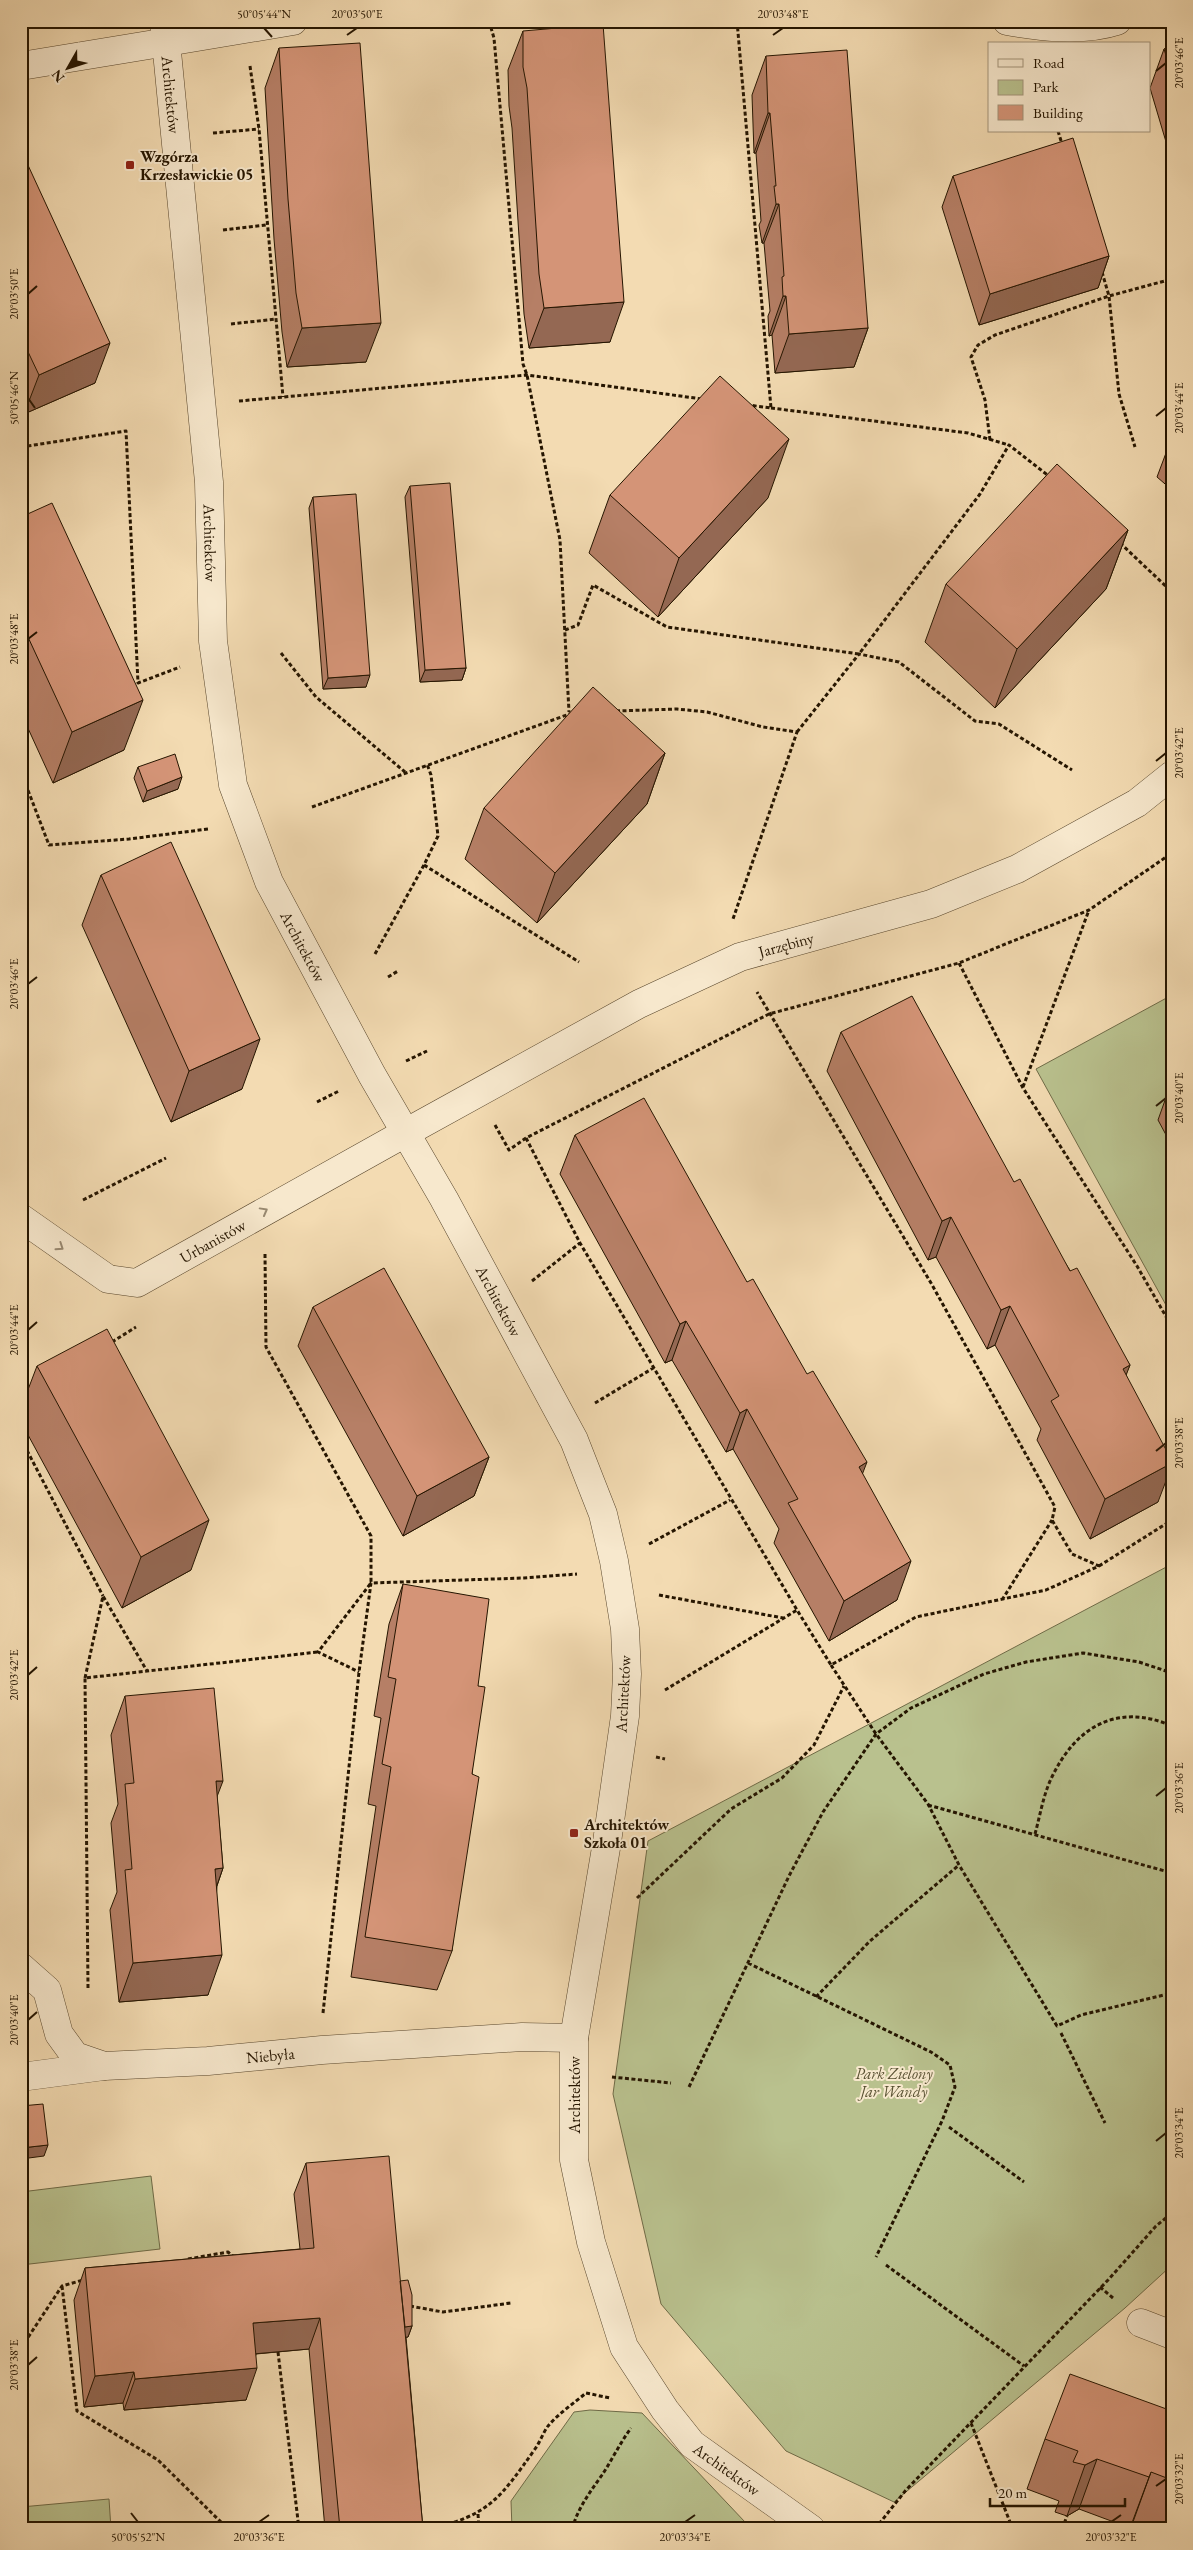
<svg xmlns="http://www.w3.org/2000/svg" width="1193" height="2550" font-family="'EB Garamond',serif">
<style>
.green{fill:#b9c18e;stroke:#6f6b47}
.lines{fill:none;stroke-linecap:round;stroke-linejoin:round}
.lane-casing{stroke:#58462c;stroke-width:29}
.street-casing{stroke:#58462c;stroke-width:29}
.path{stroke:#251500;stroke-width:3;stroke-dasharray:4 2.5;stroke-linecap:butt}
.lane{stroke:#f7e8cd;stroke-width:28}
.street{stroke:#f7e8cd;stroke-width:28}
.wall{fill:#b67f66;stroke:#251500}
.shaded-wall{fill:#946853;stroke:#251500}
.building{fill:#d49477;stroke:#251500}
.oneway{stroke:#988971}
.ticks{fill:none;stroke:#251500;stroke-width:2}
.poi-dot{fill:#8f2418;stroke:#f7e8cd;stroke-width:2}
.labels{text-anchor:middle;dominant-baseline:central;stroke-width:4;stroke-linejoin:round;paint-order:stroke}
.street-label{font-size:16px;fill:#251500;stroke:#f7e8cd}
.poi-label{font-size:16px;font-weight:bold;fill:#251500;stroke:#f7e8cd;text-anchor:start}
.park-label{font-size:16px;font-style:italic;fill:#595132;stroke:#f7e8cd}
.neatline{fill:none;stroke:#251500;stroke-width:2}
.ticks-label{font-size:12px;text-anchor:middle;fill:#251500}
</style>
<rect width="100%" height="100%" fill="#f3dbb2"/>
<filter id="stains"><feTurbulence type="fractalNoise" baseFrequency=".004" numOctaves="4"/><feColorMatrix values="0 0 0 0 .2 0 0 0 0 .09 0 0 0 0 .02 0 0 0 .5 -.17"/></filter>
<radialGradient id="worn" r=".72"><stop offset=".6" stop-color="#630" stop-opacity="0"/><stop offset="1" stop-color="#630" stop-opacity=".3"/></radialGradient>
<path class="green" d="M1172 995V1316L1036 1069Z
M1172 1564V2265L1125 2308 894 2502 786 2451 661 2304 613 2094 648 1841Z
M151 2176 160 2249 21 2265V2192Z
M590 2410 642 2413 745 2522 761 2529H512L511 2501 574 2412Z
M109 2499 111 2529H21V2507Z"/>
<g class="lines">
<defs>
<g id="lane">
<path d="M21 66 167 42"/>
<path id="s1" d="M21 1218 108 1279 137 1283 407 1132"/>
<path d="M21 2077 104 2066"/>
<path d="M1141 2323 1172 2335"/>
</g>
<g id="street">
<path id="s2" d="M164 21 209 482 213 641 233 785 269 882 372 1075 444 1199 574 1440 603 1514 614 1561 625 1629 627 1674 625 1716 607 1842 574 2038V2160L591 2242 624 2347 665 2410 692 2444 811 2529"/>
<path d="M1007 21C1041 27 1083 32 1117 21"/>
<path d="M167 42 293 21"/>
<path id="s3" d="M407 1132 639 1004 740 957 931 904 1017 869 1137 803 1172 775"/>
<path id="s4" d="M21 1967 47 1990 59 2034 75 2056 104 2066 208 2061 322 2050 522 2037 574 2038"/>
</g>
</defs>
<use href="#lane" class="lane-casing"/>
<use href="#street" class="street-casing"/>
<path class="path" d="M489 21 494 38 523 364 527 375 560 540 569 712
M737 21 771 408 748 405
M250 66 259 129 283 397
M1058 131 1062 144
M213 133 259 129
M223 230 266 225
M1102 272 1109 296 1119 394 1135 447
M231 324 276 319
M239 401 527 375 702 399
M771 408 968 433 1009 445
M990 440 985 400 971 357 978 345 995 335 1109 296 1172 279
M21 447 126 431 138 683 180 667
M1120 543 1172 592
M565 630 578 625 593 585 667 627 859 654 980 494 1009 445 1050 477
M281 653 316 697 405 772
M616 711 677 709 707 712 763 727 797 732 733 919
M797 732 859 654 899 662 975 721 999 724 1072 770
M21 772 49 845 129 839 208 829
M312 807 575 712
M424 865 579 962
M375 954 424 865 438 836 431 775 427 764
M959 963 1023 1088 1137 1266 1172 1327
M388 977 398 971
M406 1061 427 1051
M1023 1087 1089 910
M317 1102 339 1091
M495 1125 509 1150 526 1138 769 1014 959 963 1089 910 1172 853
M526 1138 580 1243 797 1610
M83 1200 166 1158
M265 1254 266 1347 371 1536V1583L318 1652 359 1672
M532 1281 580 1243
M112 1342 136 1327
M21 1397 29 1392
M595 1403 655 1367
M21 1439 103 1596
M649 1544 730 1500
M1099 1566 1172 1520
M659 1595 783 1618
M1002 1600 1052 1520
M831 1665 876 1734 928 1804 959 1865 1057 2026 1081 2015 1172 1993
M85 1678 103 1596 147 1671
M665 1690 797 1610 831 1665 916 1617 1046 1590 1099 1566 1072 1554 1052 1520 1055 1507 931 1283 757 992
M656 1757 665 1759
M928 1805 1172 1873
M1035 1834C1040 1816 1043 1796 1051 1779 1075 1727 1117 1702 1172 1726
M637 1898 731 1809 782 1778 814 1745 844 1686
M748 1963 931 2052 950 2065 955 2087 942 2121 876 2257
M88 1988 85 1678 318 1652
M816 1997 870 1941 959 1865
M323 2013 359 1672 371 1583 524 1578 577 1574
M1061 2033 1105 2123
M612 2077 671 2083
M689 2087 789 1876 823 1812 876 1734 911 1708 984 1674 1026 1662 1083 1653 1139 1662 1172 1673
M949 2127 1024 2182
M188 2259 228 2252 234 2257
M886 2265 1024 2366
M62 2286 77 2411 158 2460 228 2529
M1100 2287 1113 2298
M410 2306 443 2312 511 2303
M21 2348 62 2286 83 2280
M278 2352 299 2529
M971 2423 1010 2522
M478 2514 479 2529
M429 2529C489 2516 501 2497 535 2449 540 2442 543 2433 548 2426 558 2414 574 2403 586 2393L610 2398
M572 2529C578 2508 590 2492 602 2475 612 2460 620 2443 631 2428
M875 2529 906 2490 1109 2279 1156 2226 1172 2213
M1062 2529 1067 2516"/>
<use href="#lane" class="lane"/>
<use href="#street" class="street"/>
</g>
<path class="wall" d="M523 31 610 342 529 348 524 314 512 128 509 106 508 70Z
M1172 46V162L1150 88 1164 49Z
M279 48 366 362 287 367 282 332 274 239 265 88Z
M766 56 868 328 854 367 775 373 772 335 769 336 768 316 770 311 764 243H762L759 225 761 221 756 153H754L752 95Z
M21 150 95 383 24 414 21 408Z
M953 176 1109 256 1098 288 979 325 942 207Z
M1172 437V490L1157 477Z
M410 486 466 668 462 680 420 682 405 497Z
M610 495 768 498 658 617 589 553Z
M313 497 366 687 323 689 309 508Z
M21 517 124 750 53 783 21 713Z
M1128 530 1106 589 995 708 925 642 946 584Z
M665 753 647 804 537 923 465 859 484 808Z
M138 767 178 789 143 802 134 778Z
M101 875 242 1089 171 1122 82 925Z
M841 1032 1014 1182 1130 1365 1126 1374 1158 1502 1090 1539 1037 1440 1041 1429 995 1345 987 1349 936 1257 928 1260 827 1071Z
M1172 1087V1146L1158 1120 1169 1089Z
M575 1135 747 1282 862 1473 897 1600 829 1641 774 1543 779 1529 733 1449 726 1452 672 1360 665 1363 560 1174Z
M313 1307 489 1457 474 1496 403 1536 298 1346Z
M37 1366 191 1570 122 1608 21 1422V1408Z
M403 1584 478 1686 472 1774 452 1951 437 1990 351 1977 376 1806 368 1804 381 1718 374 1716 389 1624Z
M125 1696 217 1796 223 1868 217 1886 208 1995 119 2002 110 1910 117 1892 111 1823 118 1804 111 1735Z
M306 2163 400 2281 412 2326 408 2337H406L423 2529H325L309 2349 256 2354 246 2400 124 2410 123 2403 84 2407 74 2300 85 2268 300 2249 294 2194Z
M1172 2411V2529H1150L1133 2522 1130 2528 1079 2509 1067 2516 1055 2512 1059 2501 1027 2489 1045 2439Z"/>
<path class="shaded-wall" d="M768 113H770L756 153H754Z
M776 204H779L764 243H762Z
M1109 256 1098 288 979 325 990 294Z
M783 296H786L772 335 769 336Z
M624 302 610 342 529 348 544 308Z
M381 323 366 362 287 367 302 328Z
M868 328 854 367 775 373 789 334Z
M110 343 95 383 24 414 39 375Z
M789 439 768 498 658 617 679 558Z
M1128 530 1106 589 995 708 1017 649Z
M466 668 462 680 420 682 425 670Z
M370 675 366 687 323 689 328 678Z
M143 700 124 750 53 783 72 732Z
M665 753 647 804 537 923 555 873Z
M182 777 178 789 143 802 147 791Z
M260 1039 242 1089 171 1122 189 1071Z
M951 1217 936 1257 928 1260 942 1221Z
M1010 1306 995 1345 987 1349 1001 1310Z
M686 1321 672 1360 665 1363 680 1324Z
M1130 1365 1115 1404 1123 1369Z
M747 1409 733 1449 726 1452 740 1413Z
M489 1457 474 1496 403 1536 417 1496Z
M867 1462 852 1501 859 1467Z
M1172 1463V1465L1158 1502 1090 1539 1105 1499Z
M209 1520 191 1570 122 1608 141 1557Z
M911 1561 897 1600 829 1641 844 1601Z
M216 1781H223L208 1820Z
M223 1868 209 1908 215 1869Z
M222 1955 208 1995 119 2002 133 1963Z
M48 2145 44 2156 21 2159V2148Z
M320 2318 309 2349 242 2355 253 2323Z
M412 2326 408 2337 391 2339 395 2328Z
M257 2368 246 2400 124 2410 135 2379Z
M134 2372 123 2403 84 2407 95 2376Z
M1097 2459 1079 2509 1067 2516 1085 2465Z
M1151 2472 1133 2522 1130 2528Z"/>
<path class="building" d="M603 24 624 302 544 308 539 274 527 88 523 67V31Z
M360 43 381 323 302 328 296 293 288 199 279 48Z
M1172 46V75L1164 49Z
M847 50 868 328 789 334 786 296H783L782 277 784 276 779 204H776L774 186H776L770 113H768L766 56Z
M1073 138 1109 256 990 294 953 176Z
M21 150 110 343 39 375 21 337Z
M720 376 789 439 679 558 610 495Z
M1057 464 1128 530 1017 649 946 584Z
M450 483 466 668 425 670 410 486Z
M356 494 370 675 328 678 313 497Z
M52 503 143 700 72 732 21 622V517Z
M593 687 665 753 555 873 484 808Z
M175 754 182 777 147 791 138 767Z
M171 842 260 1039 189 1071 101 875Z
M912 996 1014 1182 1020 1179 1070 1271 1077 1268 1130 1365 1123 1369 1172 1461V1463L1105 1499 1051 1401 1059 1396 1010 1306 1001 1310 951 1217 942 1221 841 1032Z
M644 1098 747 1282 753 1279 807 1374 813 1371 867 1462 859 1467 911 1561 844 1601 788 1503 798 1499 747 1409 740 1413 686 1321 680 1324 575 1135Z
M384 1268 489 1457 417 1496 313 1307Z
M107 1329 209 1520 141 1557 37 1366Z
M403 1584 489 1599 478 1686 485 1687 472 1774 479 1777 452 1951 365 1937 391 1767 382 1764 396 1679 388 1677Z
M214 1688 223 1781H216L223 1868 215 1869 222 1955 133 1963 125 1870 132 1869 125 1784 134 1783 125 1696Z
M43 2104 48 2145 21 2148V2106Z
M389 2156 423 2529H340L320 2318 253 2323 257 2368 135 2379 134 2372 95 2376 85 2268 314 2248 306 2163Z
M408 2280 412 2295V2326L405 2327 400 2281Z
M1070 2374 1172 2411V2480L1151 2472 1149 2477 1097 2459 1085 2465 1073 2462 1078 2451 1045 2439Z"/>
<defs><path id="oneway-chevron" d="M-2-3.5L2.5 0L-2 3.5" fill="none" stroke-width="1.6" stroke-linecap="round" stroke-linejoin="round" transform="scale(1.25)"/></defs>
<g class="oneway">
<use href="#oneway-chevron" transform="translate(264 1211) rotate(-29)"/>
<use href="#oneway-chevron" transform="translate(60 1247) rotate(34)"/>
</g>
<path class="ticks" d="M264 28 272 37M347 35 357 28M773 35 783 28M1156 71 1166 63M28 294 37 286M28 398 35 408M1156 416 1166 408M28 639 37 632M1156 761 1166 753M28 984 37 977M1156 1106 1166 1098M28 1330 37 1322M1156 1451 1166 1443M28 1675 37 1667M1156 1796 1166 1788M28 2020 37 2012M1156 2141 1166 2133M28 2365 37 2357M1156 2486 1166 2479M131 2513 138 2522M259 2522 269 2515M685 2522 695 2515M1111 2522 1121 2515"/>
<g class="poi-dot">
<rect x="125" y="160" width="10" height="10" rx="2.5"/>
<rect x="569" y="1828" width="10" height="10" rx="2.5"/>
</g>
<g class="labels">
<g class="street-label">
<text stroke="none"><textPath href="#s2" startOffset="74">Architektów</textPath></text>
<text stroke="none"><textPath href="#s2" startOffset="524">Architektów</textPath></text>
<text stroke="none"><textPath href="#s3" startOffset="424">Jarzębiny</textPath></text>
<text stroke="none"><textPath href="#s2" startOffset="944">Architektów</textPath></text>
<text stroke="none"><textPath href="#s1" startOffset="222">Urbanistów</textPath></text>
<text stroke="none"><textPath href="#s2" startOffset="1349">Architektów</textPath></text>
<text transform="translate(623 1694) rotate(-87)">Architektów</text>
<text stroke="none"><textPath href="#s4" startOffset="305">Niebyła</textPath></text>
<text transform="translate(574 2095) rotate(-90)">Architektów</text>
<text stroke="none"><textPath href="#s2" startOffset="2594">Architektów</textPath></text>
</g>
<g class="poi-label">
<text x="140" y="156">Wzgórza<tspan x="140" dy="18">Krzesławickie 05</tspan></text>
<text x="584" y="1824">Architektów<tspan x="584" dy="18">Szkoła 01</tspan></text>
</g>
<g class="park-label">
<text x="894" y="2073">Park Zielony<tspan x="894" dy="18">Jar Wandy</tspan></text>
</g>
</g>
<rect width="1193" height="2550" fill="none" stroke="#f3dbb2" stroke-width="55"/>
<rect x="988" y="42" width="162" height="90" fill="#f7e8cd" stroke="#a3947b"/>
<rect x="998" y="59" width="25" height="8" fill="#f7e8cd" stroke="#a3947b"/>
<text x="1033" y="68" font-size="15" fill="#251500">Road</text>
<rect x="998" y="80" width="25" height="15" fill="#b9c18e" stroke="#a3947b"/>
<text x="1033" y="92" font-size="15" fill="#251500">Park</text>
<rect x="998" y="105" width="25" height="15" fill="#d49477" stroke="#a3947b"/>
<text x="1033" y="118" font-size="15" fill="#251500">Building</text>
<g transform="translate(68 68) rotate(231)" stroke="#f7e8cd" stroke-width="4" paint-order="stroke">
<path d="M0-4L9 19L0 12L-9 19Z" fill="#251500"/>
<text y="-8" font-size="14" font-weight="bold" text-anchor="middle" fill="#251500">N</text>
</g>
<path d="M990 2498v8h135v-8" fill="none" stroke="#251500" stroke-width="2.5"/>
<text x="998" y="2498" font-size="15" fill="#251500" stroke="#f7e8cd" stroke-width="4" paint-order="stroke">20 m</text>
<rect x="28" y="28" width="1138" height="2494" class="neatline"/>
<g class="ticks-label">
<text x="264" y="18">50°05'44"N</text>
<text x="357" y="18">20°03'50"E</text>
<text x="783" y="18">20°03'48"E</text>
<text transform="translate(1179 63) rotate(-90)" y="4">20°03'46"E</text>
<text transform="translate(14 294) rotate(-90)" y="4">20°03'50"E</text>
<text transform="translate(14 398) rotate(-90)" y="4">50°05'46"N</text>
<text transform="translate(1179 408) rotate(-90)" y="4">20°03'44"E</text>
<text transform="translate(14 639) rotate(-90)" y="4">20°03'48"E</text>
<text transform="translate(1179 753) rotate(-90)" y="4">20°03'42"E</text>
<text transform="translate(14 984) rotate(-90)" y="4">20°03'46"E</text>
<text transform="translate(1179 1098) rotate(-90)" y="4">20°03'40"E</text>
<text transform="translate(14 1330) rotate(-90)" y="4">20°03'44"E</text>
<text transform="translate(1179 1443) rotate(-90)" y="4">20°03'38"E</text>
<text transform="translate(14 1675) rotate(-90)" y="4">20°03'42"E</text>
<text transform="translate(1179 1788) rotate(-90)" y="4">20°03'36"E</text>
<text transform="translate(14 2020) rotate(-90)" y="4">20°03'40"E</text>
<text transform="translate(1179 2133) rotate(-90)" y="4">20°03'34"E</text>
<text transform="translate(14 2365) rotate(-90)" y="4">20°03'38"E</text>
<text transform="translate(1179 2479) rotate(-90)" y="4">20°03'32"E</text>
<text x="138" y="2541">50°05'52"N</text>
<text x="259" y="2541">20°03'36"E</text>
<text x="685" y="2541">20°03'34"E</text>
<text x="1111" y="2541">20°03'32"E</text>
</g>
<rect width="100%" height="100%" filter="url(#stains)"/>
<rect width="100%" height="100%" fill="url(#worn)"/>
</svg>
